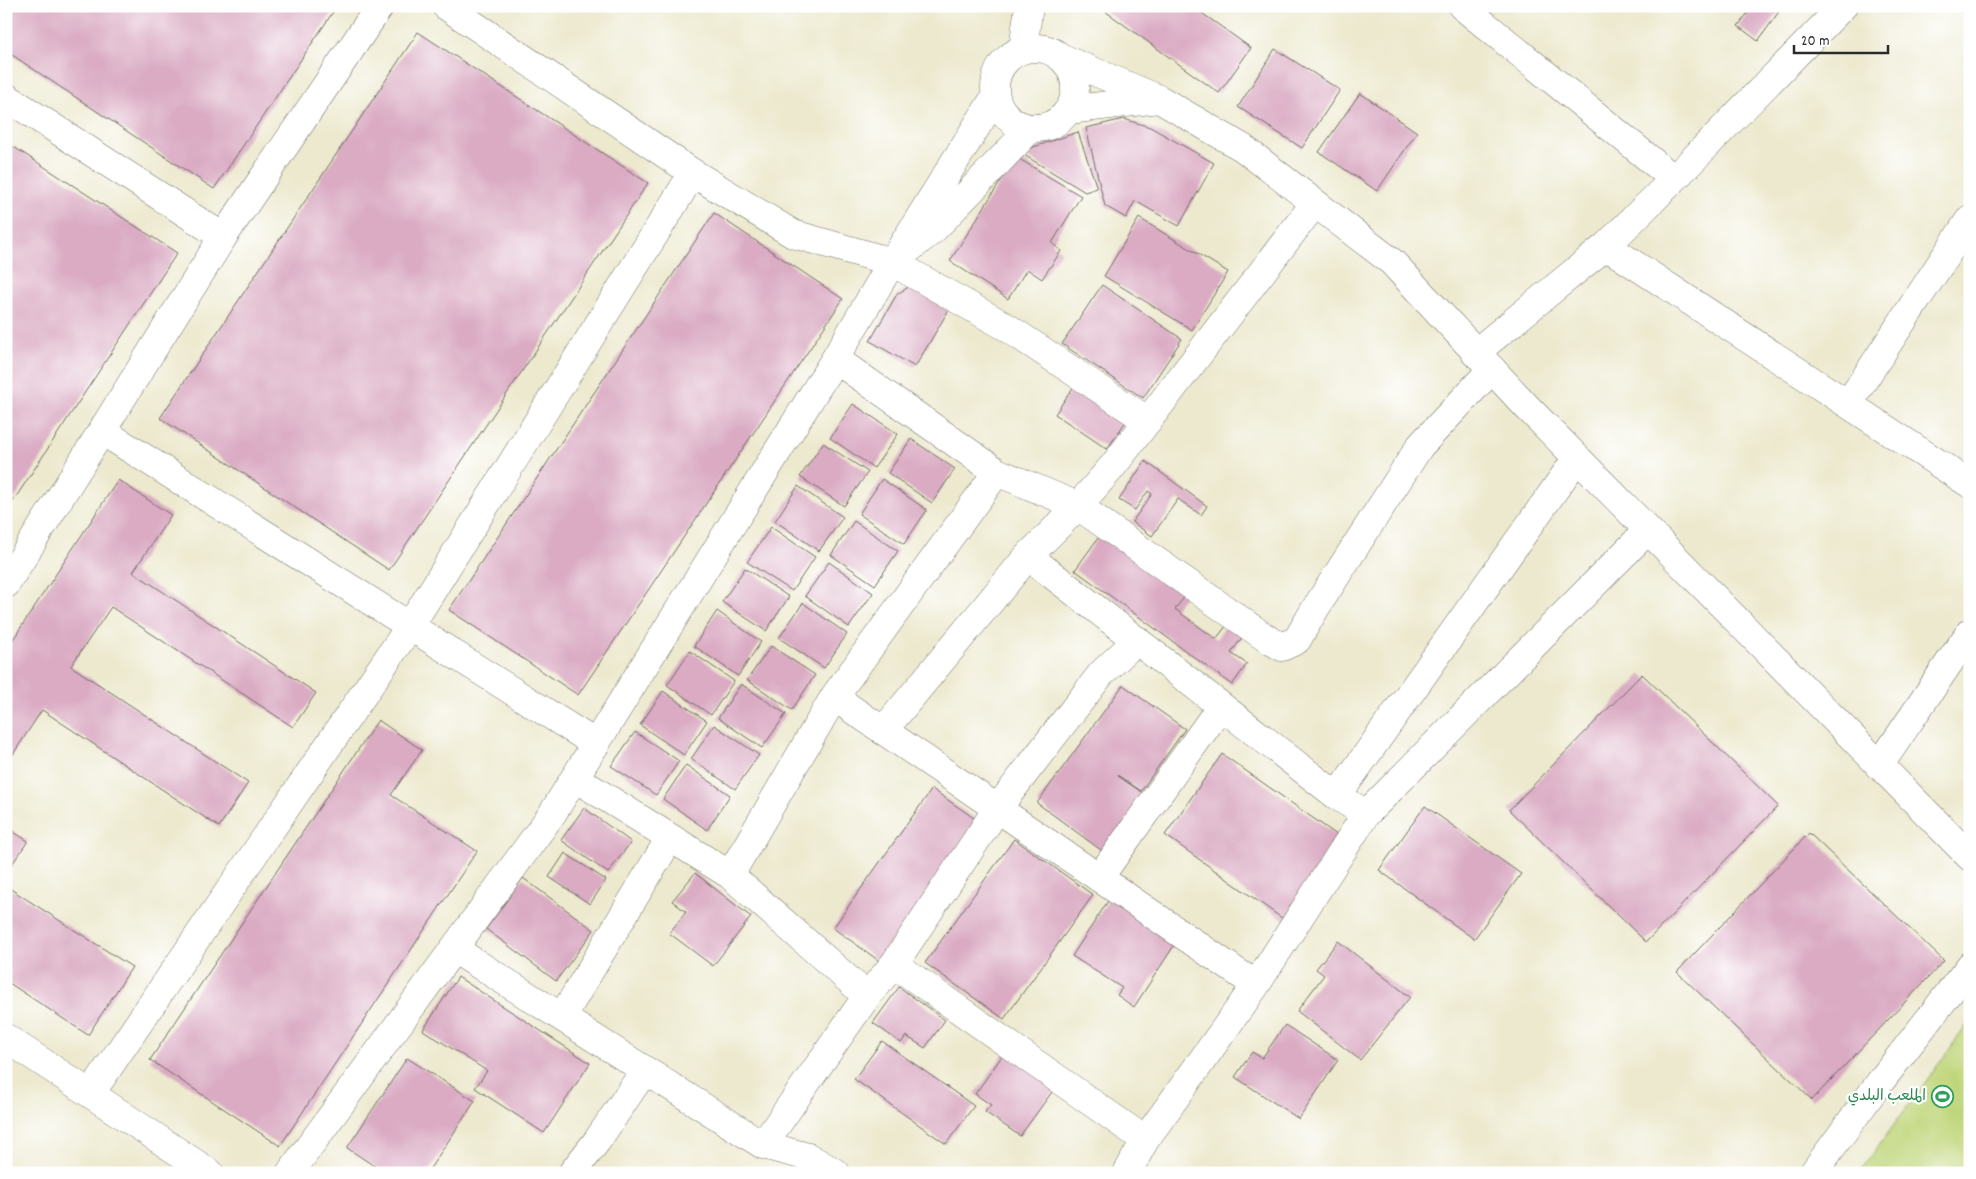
<svg xmlns="http://www.w3.org/2000/svg" width="1976" height="1179" font-family="Dekko,'Playpen Sans Arabic',sans-serif">
<style>
.green{fill:#c0d67a;stroke:#768052}
.building{fill:#daabc3}
.lines{fill:none;stroke-linecap:round;stroke-linejoin:round}
.minor-casing{stroke:#6f6e64;stroke-width:29}
.tertiary-casing{stroke:#6f6e64;stroke-width:29}
.secondary-casing{stroke:#6f6e64;stroke-width:29}
.minor{stroke:#fff;stroke-width:28}
.tertiary{stroke:#fff;stroke-width:28}
.secondary{stroke:#fff;stroke-width:28}
.labels{text-anchor:middle;dominant-baseline:central;stroke-width:4.5;stroke-linejoin:round;paint-order:stroke}
.leisure-label{font-size:15px;fill:#27864d;stroke:#fff;text-anchor:end}
</style>
<rect width="100%" height="100%" fill="#fff"/>
<filter id="ink" filterUnits="userSpaceOnUse"><feTurbulence type="fractalNoise" baseFrequency=".02" numOctaves="2"/><feDisplacementMap in="SourceGraphic" scale="10" xChannelSelector="R" yChannelSelector="G"/><feConvolveMatrix kernelMatrix="1 2 1 2 8 2 1 2 1" color-interpolation-filters="sRGB"/></filter>
<filter id="wash" filterUnits="userSpaceOnUse"><feTurbulence type="fractalNoise" baseFrequency=".0096" numOctaves="4" result="noise"/><feDisplacementMap in="SourceGraphic" scale="20" xChannelSelector="R" yChannelSelector="G"/><feGaussianBlur stdDeviation="1.12" result="paint"/><feColorMatrix in="noise" values="0 0 0 0 0 0 0 0 0 0 0 0 0 0 0 0 0 1.4 0 .05"/><feComposite in="paint" operator="in"/></filter>
<g filter="url(#wash)">
<rect width="100%" height="100%" fill="#ede9cf"/>
<path class="green" d="M1970 1021V1173H1859Z"/>
<g id="blocks">
<path class="building" d="M6 6H337L214 189 6 51Z
M1098 6H1192L1251 48 1219 93Z
M1753 6H1783L1758 41 1738 26Z
M418 32 648 183 389 570 160 418Z
M1275 49 1340 90 1302 148 1238 107Z
M1360 93 1417 132 1377 191 1319 152Z
M1124 119 1150 127 1214 163 1179 226 1135 201 1126 218 1105 206 1086 128Z
M1078 132 1097 188 1085 192 1019 152Z
M6 142 177 253 6 512Z
M1016 157 1081 196 1052 243 1061 251 1042 279 1027 269 1008 299 950 261Z
M714 213 843 299 578 695 449 610Z
M1139 218 1228 272 1192 330 1104 276Z
M931 274 960 291 915 367 870 341 897 294Z
M1102 285 1182 339 1143 398 1062 344Z
M1081 376 1133 411 1107 449 1055 414Z
M853 404 898 434 874 468 830 438Z
M911 439 955 469 932 503 888 473Z
M823 443 868 472 844 506 800 477Z
M1145 461 1207 506 1201 515 1178 499 1152 536 1132 522 1152 494 1148 491 1135 510 1119 500Z
M882 479 927 510 904 544 859 514Z
M118 480 171 515 133 572 316 693 293 727 111 607 71 666 248 783 219 827 42 710 6 765V650Z
M798 486 843 517 819 551 775 521Z
M854 521 898 551 875 585 831 555Z
M771 527 815 557 792 591 747 562Z
M1106 527 1186 595 1175 609 1216 639 1227 625 1243 636 1231 653 1247 664 1232 685 1075 570Z
M829 562 873 593 849 627 805 596Z
M745 568 789 597 766 631 722 602Z
M803 603 847 634 824 668 779 638Z
M717 611 761 642 738 676 694 646Z
M771 646 815 675 792 710 747 680Z
M690 651 734 681 711 715 667 685Z
M1642 674 1778 806 1646 942 1509 810Z
M741 684 786 714 762 748 718 718Z
M1123 685 1185 729 1141 791 1117 775 1147 796 1105 853 1037 803Z
M663 691 707 721 684 755 640 725Z
M378 720 422 750 391 795 477 851 280 1146 150 1060Z
M714 725 759 755 735 789 691 759Z
M635 732 679 761 656 795 611 766Z
M1222 754 1344 840 1286 921 1165 835Z
M686 765 730 795 707 830 663 799Z
M932 789 984 825 885 965 833 928Z
M1425 806 1521 874 1474 939 1379 870Z
M584 808 631 842 608 873 561 840Z
M6 827 28 841 6 873Z
M1809 833 1944 961 1812 1100 1677 972Z
M1014 839 1093 895 1004 1019 925 963Z
M565 853 606 880 590 904 549 877Z
M695 873 751 917 713 966 669 933 686 912 672 901Z
M523 878 594 930 556 981 486 929Z
M9 888 132 967 88 1035 6 981V892Z
M1110 898 1177 941 1134 1007 1117 995 1122 988 1072 956Z
M1338 941 1410 997 1360 1060 1297 1011 1324 975 1316 969Z
M458 977 590 1063 544 1133 475 1088 487 1071 423 1030Z
M899 987 945 1020 925 1048 906 1036 901 1043 873 1023Z
M1285 1025 1338 1060 1299 1119 1235 1077 1252 1052 1262 1058Z
M882 1041 974 1106 946 1144 854 1079Z
M1007 1049 1057 1085 1020 1136 985 1112 991 1105 975 1094Z
M407 1058 475 1101 427 1173H385L347 1148Z"/>
</g>
</g>
<g filter="url(#ink)">
<use href="#blocks" fill-opacity="0" stroke="#6f6e64" stroke-width="1"/>
<g class="lines">
<defs>
<path id="minor" d="M1462 6 1674 179
M1023 49 1029 6
M1606 246 1970 484
M892 262 1008 328 1148 421
M1475 353 1606 246 1674 179 1843 6
M835 359 997 472 1078 506 1113 466 1315 203
M1848 404 1970 219
M102 431 596 744
M1028 556 1337 796 1366 814
M6 584 223 237
M834 697 997 472
M883 731 1028 556 1078 506 1266 638 1282 647 1297 640 1315 609 1420 446 1492 369
M1879 766 1970 632
M575 778 730 875 834 697 1256 985
M1337 796 1577 458
M730 875 867 996
M1099 878 1221 706
M454 949 763 1145 808 1157 836 1173
M894 964 1145 1140
M562 1017 670 838
M91 1093 410 626 693 173
M763 1145 867 996 894 964 997 809 1101 674 1137 640
M572 1173 597 1141 645 1070
M1127 1173 1145 1140 1256 985 1366 814 1647 531
M1813 1173 1880 1082 1970 966"/>
<path id="tertiary" d="M6 97 223 237 380 6
M6 1038 210 1173
M290 1173 552 814 835 359 892 262"/>
<path id="secondary" d="M446 6 693 173 793 234 892 262
M995 88a40 40 0 1 1 80 0a40 40 0 1 1-80 0Z
M1060 57 1159 99 1243 148 1392 262 1527 407 1970 857
M1069 110 1158 99
M909 249 934 229 1030 129
M892 262 995 97"/>
</defs>
<use href="#minor" class="minor-casing"/>
<use href="#tertiary" class="tertiary-casing"/>
<use href="#secondary" class="secondary-casing"/>
<use href="#minor" class="minor"/>
<use href="#tertiary" class="tertiary"/>
<use href="#secondary" class="secondary"/>
</g>
</g>
<defs>
<symbol id="stadium-ring" viewBox="-11 -11 22 22"><circle r="9.5" fill="#fff" stroke="#2e9e5b" stroke-width="1.5"/><path d="M0-5a6.5 5 0 1 0 0 10a6.5 5 0 1 0 0-10ZM-3.5-1.8h7v3.6h-7Z" fill="#2e9e5b"/></symbol>
</defs>
<g fill-rule="evenodd">
<use href="#stadium-ring" x="1930" y="1084" width="25" height="25"/>
</g>
<g class="labels">
<g class="leisure-label">
<text x="1926" y="1097">الملعب البلدي</text>
</g>
</g>
<rect width="1976" height="1179" fill="none" stroke="#fff" stroke-width="25"/>
<path d="M1794 45v8h94v-8" fill="none" stroke="#2b2b2b" stroke-width="2.5"/>
<text x="1801" y="45" font-size="15" fill="#2b2b2b" stroke="#ffffff" stroke-width="4" paint-order="stroke">20 m</text>
</svg>
